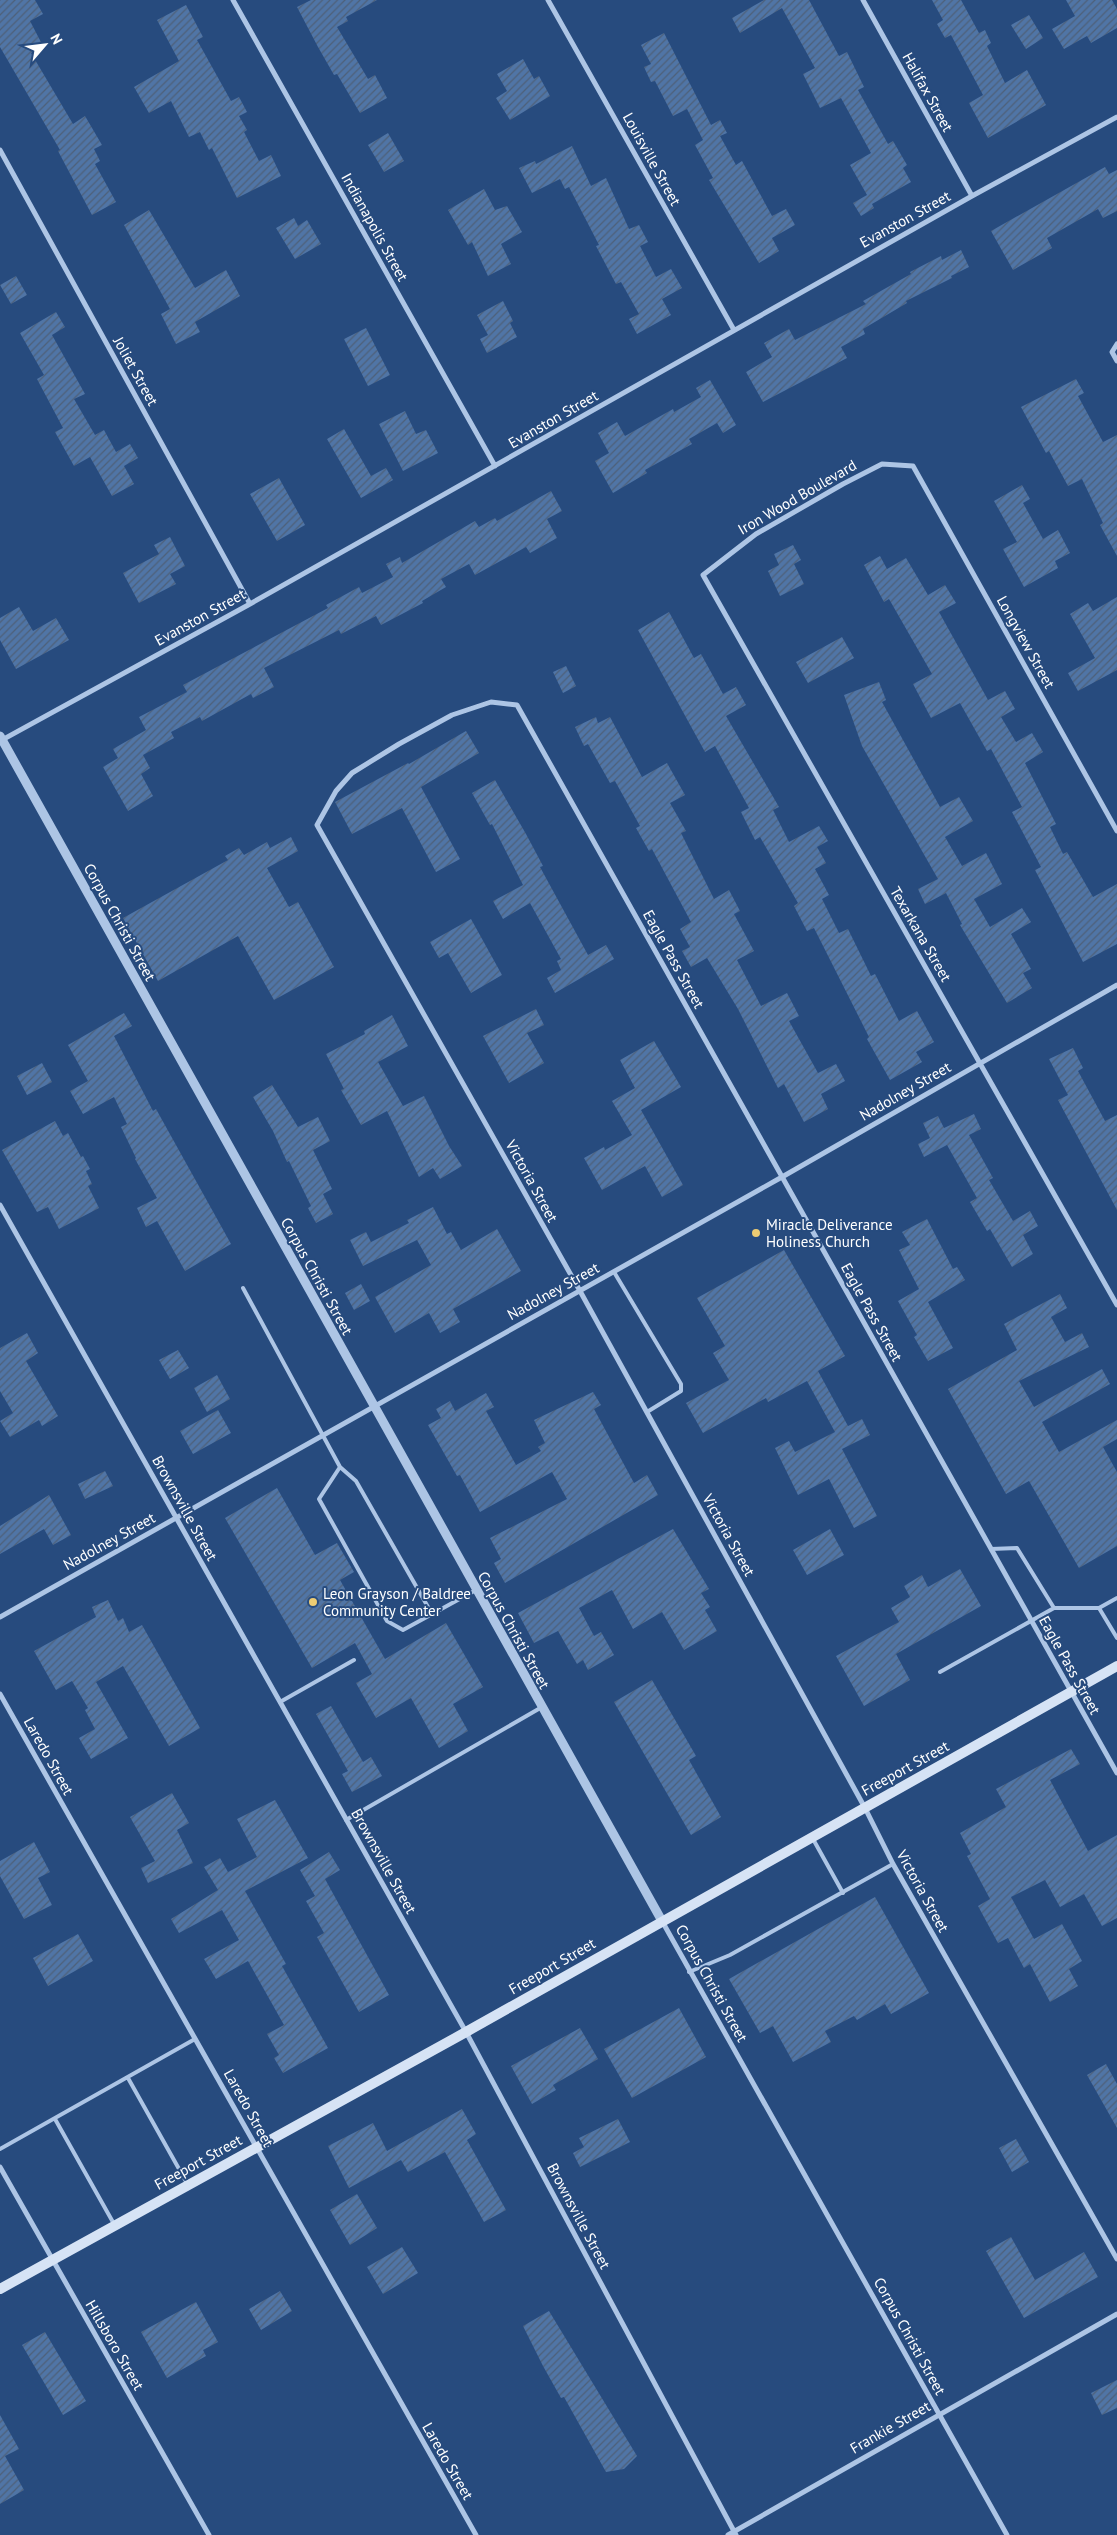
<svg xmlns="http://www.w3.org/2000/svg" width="1117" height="2535" font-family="'PT Sans',sans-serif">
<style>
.building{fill:url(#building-hatch)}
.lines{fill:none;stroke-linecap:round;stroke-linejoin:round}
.service{stroke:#adc5e5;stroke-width:4}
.minor{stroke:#adc5e5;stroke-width:5}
.tertiary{stroke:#adc5e5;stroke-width:9}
.secondary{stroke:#d6e3f5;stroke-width:10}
.poi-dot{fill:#edcc73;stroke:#274b7e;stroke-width:2}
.labels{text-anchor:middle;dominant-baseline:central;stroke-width:4;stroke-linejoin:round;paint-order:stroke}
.street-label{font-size:15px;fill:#fff;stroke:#274b7e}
.poi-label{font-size:15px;fill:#fff;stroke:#274b7e;text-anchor:start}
</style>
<defs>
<pattern id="building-hatch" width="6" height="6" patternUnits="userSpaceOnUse" patternTransform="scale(1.25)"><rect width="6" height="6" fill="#5075a6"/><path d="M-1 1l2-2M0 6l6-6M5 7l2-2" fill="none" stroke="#4e6079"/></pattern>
</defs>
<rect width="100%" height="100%" fill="#274b7e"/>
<path class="building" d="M0 0H35L43 14 30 21 43 46 31 53 73 124 85 116 102 145 94 149 100 161 95 164 116 202 92 215 58 151 60 150 0 47Z
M311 0H377L346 17 348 21 337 27 368 79 375 75 387 98 360 113 337 74 334 75 318 47 297 7Z
M764 0H809L839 56 847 52 864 87 858 90 888 144 893 141 907 165 903 168 911 182 872 204 874 208 861 216 853 203 867 195 850 165 871 153 841 98 820 108 803 74 815 68 782 8 740 33 732 18Z
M932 0H961L979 33 985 30 991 43 987 46 1005 83 1027 70 1046 105 988 138 969 103 983 95 951 35 945 38 937 24 943 20Z
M1066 0H1112L1117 9V28L1091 43 1087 36 1064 49 1052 29 1075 16Z
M186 5 203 37 197 40 231 101 239 97 247 112 239 116 247 130 244 132 259 161 271 155 281 176 237 198 212 148 209 150 200 132 189 137 171 101 149 113 134 87 179 61 157 20Z
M1029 15 1043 38 1026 49 1011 25Z
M664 33 711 125 720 120 727 133 720 136 736 165 742 161 772 216 786 209 795 225 772 238 779 251 759 263 709 180 713 178 695 145 703 140 687 109 673 116 655 81 651 82 644 67 651 64 641 45Z
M523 59 534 79 539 76 550 96 510 120 496 98 507 91 497 74Z
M388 133 404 161 384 172 368 145Z
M572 146 591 186 606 178 629 229 639 225 648 242 640 246 656 277 671 269 682 288 662 299 671 315 637 334 629 319 639 314 621 282 616 284 596 246 599 245 569 187 565 189 560 179 532 193 519 168 535 161 536 164Z
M1105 167 1109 174 1117 170V211L1103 218 1098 209 1047 238 1052 248 1013 270 991 231Z
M484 189 495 210 507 206 522 232 501 244 511 264 488 276 472 242 468 245 448 210Z
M149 210 195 288 226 270 240 296 195 322 200 332 176 344 161 314 170 309 124 225Z
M294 218 298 226 307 220 321 244 295 259 276 228Z
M961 250 969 267 951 276 952 278 906 301 907 303 863 329 865 334 841 347 847 358 763 402 746 372 772 357 764 343 789 329 795 340 866 304 863 301 911 274 910 272 941 256 942 260Z
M16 276 27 295 11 304 0 285Z
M503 301 513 321 510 323 517 337 487 353 480 339 488 335 477 315Z
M56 312 65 327 52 335 85 394 74 399 95 435 104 430 116 452 130 444 138 458 124 466 134 484 112 496 90 457 74 466 55 432 63 428 37 379 44 375 20 333Z
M366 328 390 375 368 386 344 339Z
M1076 379 1084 393 1078 396 1103 442 1117 435V556L1100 525 1103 523 1082 479 1068 486 1049 451 1046 453 1021 407Z
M710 380 736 425 723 433 717 423 689 439 692 444 645 470 647 473 613 493 595 461 609 453 598 433 617 422 625 436 673 409 674 412 701 397 696 388Z
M405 411 416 434 426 430 438 453 403 471 379 424Z
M344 429 371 476 386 468 393 480 361 498 327 439Z
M279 478 305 525 277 541 250 494Z
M1022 485 1030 499 1023 503 1043 539 1058 530 1070 553 1055 561 1058 568 1024 587 1003 549 1017 542 994 501Z
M551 491 562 511 547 519 557 538 530 553 526 547 475 575 469 564 441 579 446 587 422 601 423 603 381 625 376 616 341 634 339 630 264 668 274 687 253 698 251 694 202 721 200 717 171 732 174 738 143 755 150 768 141 774 153 796 128 811 103 767 118 758 113 749 146 730 139 717 187 692 183 685 328 608 326 605 359 587 362 593 393 577 386 564 400 557 402 563 475 521 479 527 495 518 497 521Z
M170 537 185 566 170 574 176 584 139 603 123 573 159 554 154 545Z
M793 545 801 560 794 564 804 584 780 596 768 571 779 565 774 554Z
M880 556 887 569 906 558 928 595 945 585 956 603 939 612 988 700 1005 691 1015 709 1001 717 1016 742 1032 733 1043 752 1025 763 1056 824 1050 827 1063 854 1067 852 1093 897 1117 884V944L1083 962 1035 870 1041 867 1012 812 1022 807 991 749 987 751 960 703 931 718 913 684 932 674 889 599 884 602 864 565Z
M1117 597V670L1078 691 1068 673 1095 658 1070 614 1088 603 1093 611Z
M19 607 33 631 56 618 69 640 16 669 0 640V618Z
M669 612 694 658 701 654 723 694 736 687 746 705 726 716 779 807 773 810 789 842 819 826 828 841 817 847 826 863 815 869 829 895 822 899 839 933 848 929 871 976 875 974 899 1021 917 1011 934 1042 916 1052 922 1062 890 1080 867 1039 869 1037 814 928 807 931 794 906 798 903 760 837 755 840 741 812 749 808 715 746 705 752 638 630Z
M842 637 854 658 808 683 796 662Z
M566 666 576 686 563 693 553 672Z
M879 682 886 700 882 702 940 807 959 797 973 821 945 837 962 866 986 853 1002 884 974 899 990 927 1022 908 1031 922 1011 934 1031 969 1023 973 1032 988 1007 1003 960 925 962 924 946 893 925 904 918 889 938 879 862 746 844 695Z
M596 717 598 723 610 717 642 777 667 763 685 795 670 803 686 831 681 833 714 899 729 890 740 911 734 914 754 951 737 960 761 1006 787 993 799 1016 789 1021 818 1073 836 1064 845 1081 821 1094 828 1109 804 1122 784 1084 778 1088 738 1009 707 958 691 967 682 951 690 947 680 929 691 922 652 849 649 851 636 828 640 826 615 781 610 783 588 744 584 746 575 727Z
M466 731 479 753 421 787 460 859 436 872 402 808 352 834 335 802 408 763 409 764Z
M495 780 526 834 543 866 540 867 588 955 606 945 614 959 555 993 547 978 561 970 557 961 561 959 530 903 503 919 493 901 523 885 492 824 490 825 472 793Z
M291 837 298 851 267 868 289 907 298 902 334 967 274 1000 238 936 158 981 123 918 228 860 225 856 239 848 244 855 267 842 270 848Z
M471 919 502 975 471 993 448 953 439 958 430 942Z
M536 1009 544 1025 527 1033 544 1063 509 1083 483 1036Z
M124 1013 132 1026 114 1036 153 1111 156 1109 231 1244 185 1271 157 1221 146 1227 137 1208 157 1198 135 1159 136 1158 121 1127 127 1124 114 1097 83 1114 70 1091 88 1081 68 1045Z
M392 1015 408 1046 378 1062 403 1106 424 1096 449 1146 462 1166 440 1179 433 1168 419 1177 387 1111 361 1125 341 1090 344 1089 326 1054 365 1034 364 1031Z
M654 1041 681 1087 641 1110 683 1185 662 1197 645 1166 602 1190 584 1158 604 1147 605 1150 632 1135 612 1101 635 1088 620 1060Z
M1073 1048 1083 1068 1078 1071 1105 1121 1117 1115V1210L1058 1100 1068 1095 1049 1059Z
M42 1063 52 1082 27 1095 17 1076Z
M272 1085 298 1127 318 1117 330 1141 313 1150 332 1189 323 1194 333 1214 316 1223 308 1208 311 1206 289 1161 287 1162 273 1131 253 1097Z
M974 1114 981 1129 969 1135 993 1178 989 1180 1013 1221 1030 1211 1038 1226 1023 1235 1033 1254 1012 1267 990 1229 987 1231 970 1202 977 1198 947 1145 924 1157 918 1144 930 1138 923 1123 938 1116 944 1128Z
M55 1121 63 1136 68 1133 81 1157 83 1156 90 1169 86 1171 92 1184 88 1186 99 1208 59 1229 48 1207 37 1212 2 1150Z
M433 1207 447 1234 451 1232 461 1250 497 1229 521 1271 453 1309 460 1322 440 1333 429 1313 395 1333 375 1297 431 1265 417 1240 363 1266 350 1240 366 1232 371 1242 409 1223 407 1220Z
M927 1219 953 1269 957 1267 965 1280 928 1302 953 1348 928 1361 914 1337 917 1335 898 1301 919 1289 899 1250 910 1245 902 1232Z
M784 1250 845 1356 818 1371 848 1426 862 1419 870 1435 842 1449 877 1516 854 1528 829 1479 798 1495 775 1448 789 1441 795 1452 835 1432 807 1381 768 1402 766 1398 703 1433 686 1403 729 1380 713 1353 725 1346 697 1298Z
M361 1284 370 1301 354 1310 345 1293Z
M1060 1294 1067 1308 1051 1317 1065 1342 1082 1333 1089 1347 1019 1381 1034 1407 1102 1369 1110 1384 1042 1422 1059 1452 1117 1420V1439L1103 1447 1117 1472V1546L1079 1568 1029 1481 1006 1494 948 1389 1017 1350 1004 1324Z
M27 1333 38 1353 26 1361 58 1416 42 1426 39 1420 10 1437 0 1421 13 1413 0 1391V1348Z
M178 1350 189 1368 170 1379 159 1360Z
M217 1375 230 1399 207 1412 194 1388Z
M593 1392 601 1405 594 1409 634 1483 647 1475 658 1495 505 1583 494 1563 501 1559 490 1538 567 1499 552 1472 480 1512 460 1475 457 1476 428 1425 441 1418 436 1409 450 1401 455 1411 486 1393 494 1407 486 1411 516 1465 541 1451 538 1447 545 1443 534 1420Z
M218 1410 231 1433 193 1454 180 1431Z
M105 1471 113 1486 85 1499 78 1484Z
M277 1488 315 1555 337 1543 354 1572 340 1580 385 1659 446 1623 483 1687 453 1704 468 1731 439 1748 411 1698 376 1718 356 1683 372 1674 355 1643 312 1668 225 1518Z
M49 1495 71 1535 53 1545 44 1529 0 1554V1526Z
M673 1529 709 1589 701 1593 710 1607 705 1610 717 1631 684 1650 662 1612 633 1629 612 1590 579 1608 594 1636 601 1632 614 1655 588 1670 583 1660 577 1664 558 1631 534 1643 518 1613Z
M830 1529 844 1555 807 1575 793 1550Z
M960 1569 981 1606 896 1654 910 1680 864 1706 836 1656 899 1622 891 1608 910 1597 904 1586 922 1575 928 1587Z
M108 1600 118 1621 123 1618 129 1632 142 1625 200 1728 169 1746 123 1666 96 1682 128 1738 91 1759 79 1738 95 1729 85 1710 88 1708 72 1681 56 1690 34 1651 96 1617 92 1607Z
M652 1680 696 1756 689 1760 721 1817 691 1835 614 1702Z
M331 1706 363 1762 371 1757 382 1776 352 1792 342 1774 348 1771 316 1714Z
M1071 1749 1080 1764 1050 1780 1088 1851 1117 1835V1918L1102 1926 1084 1894 1060 1907 1045 1880 1011 1897 1034 1939 1062 1924 1082 1961 1069 1969 1078 1986 1050 2002 1030 1964 1024 1968 1008 1938 998 1943 978 1906 990 1899 967 1856 971 1854 960 1833 1006 1807 996 1789Z
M172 1793 189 1823 177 1830 193 1863 148 1883 141 1868 155 1861 130 1817Z
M275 1800 308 1858 245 1891 286 1964 282 1966 328 2048 283 2073 274 2058 279 2055 267 2034 284 2025 248 1961 216 1979 204 1959 239 1940 222 1910 179 1933 171 1919 218 1890 204 1867 220 1858 228 1872 257 1857 237 1819Z
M34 1842 50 1872 38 1878 52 1905 24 1919 0 1876V1861Z
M329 1852 340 1870 325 1879 389 1995 359 2012 317 1937 324 1933 306 1901 315 1896 300 1870Z
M875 1897 929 1993 891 2014 885 2004 857 2020 854 2016 825 2031 831 2042 793 2062 773 2026 760 2033 729 1979Z
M78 1934 93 1961 48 1986 33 1958Z
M679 2008 706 2057 632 2098 604 2049Z
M580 2028 598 2059 553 2085 556 2090 532 2104 511 2066Z
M1106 2064 1117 2084V2128L1087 2075Z
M462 2109 476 2134 467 2140 506 2210 484 2222 445 2152 408 2172 401 2160 349 2188 328 2146 373 2123 387 2151Z
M618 2119 630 2142 580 2167 573 2153 584 2147 579 2138Z
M1016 2139 1029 2162 1012 2172 999 2148Z
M357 2194 377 2228 350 2245 330 2210Z
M1011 2237 1035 2280 1084 2252 1098 2277 1024 2318 986 2251Z
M402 2247 418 2273 383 2294 367 2267Z
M280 2291 292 2311 261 2330 249 2309Z
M196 2302 218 2342 203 2350 206 2356 167 2378 141 2332Z
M549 2311 637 2456 624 2469 606 2472 564 2397 561 2398 543 2366 523 2326Z
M45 2332 86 2401 63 2415 22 2345Z
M1117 2380V2408L1102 2415 1091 2393Z
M0 2415 19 2449 5 2456 24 2490 0 2504Z"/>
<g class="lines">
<path class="service" d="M614 1272 681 1384V1391L647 1412
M243 1288 340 1467 356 1481 432 1614
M340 1467 319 1499 387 1621 403 1630 476 1590
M991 1549 1017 1548 1054 1608H1099L1117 1598
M1099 1608 1117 1638
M940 1672 1054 1608
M280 1702 354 1660
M346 1820 542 1707
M813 1839 843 1893
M689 1972 730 1955 893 1864
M128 2078 188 2185
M55 2119 114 2224
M0 2149 195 2039"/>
<path class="minor" d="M233 0 495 466
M548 0 734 330
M863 0 972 196
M0 150 250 604
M1117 344 1112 352 1117 361
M0 741 250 604 972 196 1117 117
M1117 831 913 466 882 464 843 484 756 534 703 575 1117 1305
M0 1205 466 2032 736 2535
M0 1617 782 1177 1117 985
M0 1694 476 2535
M1117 1773 517 705 491 702 452 715 399 744 352 773 336 791 317 825 580 1291 865 1808 893 1864 1117 2259
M662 1921 1007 2535
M0 2167 209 2535
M728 2535 1117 2314"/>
<path class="tertiary" d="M0 736 662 1921"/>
<path class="secondary" d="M0 2289 466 2032 1117 1666"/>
</g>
<g class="poi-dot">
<circle cx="756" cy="1233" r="5"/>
<circle cx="313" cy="1602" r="5"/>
</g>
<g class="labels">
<g class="street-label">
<text transform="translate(928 92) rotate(61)">Halifax Street</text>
<text transform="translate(652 159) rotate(61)">Louisville Street</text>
<text transform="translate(905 219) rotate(-29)">Evanston Street</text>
<text transform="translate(375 227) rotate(61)">Indianapolis Street</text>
<text transform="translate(136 371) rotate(61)">Joliet Street</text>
<text transform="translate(553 419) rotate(-30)">Evanston Street</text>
<text transform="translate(797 497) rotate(-30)">Iron Wood Boulevard</text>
<text transform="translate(200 617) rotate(-29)">Evanston Street</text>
<text transform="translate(1026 642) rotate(61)">Longview Street</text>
<text transform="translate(120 922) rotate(61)">Corpus Christi Street</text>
<text transform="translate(921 934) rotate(60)">Texarkana Street</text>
<text transform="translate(674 959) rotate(61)">Eagle Pass Street</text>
<text transform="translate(905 1091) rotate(-30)">Nadolney Street</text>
<text transform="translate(532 1181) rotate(61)">Victoria Street</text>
<text transform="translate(317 1276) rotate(61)">Corpus Christi Street</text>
<text transform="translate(553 1291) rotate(-29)">Nadolney Street</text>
<text transform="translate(872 1312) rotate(61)">Eagle Pass Street</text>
<text transform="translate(185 1508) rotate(61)">Brownsville Street</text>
<text transform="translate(729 1535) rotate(61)">Victoria Street</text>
<text transform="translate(109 1541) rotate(-29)">Nadolney Street</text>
<text transform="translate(514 1630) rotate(61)">Corpus Christi Street</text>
<text transform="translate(1070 1665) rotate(61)">Eagle Pass Street</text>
<text transform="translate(49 1756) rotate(61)">Laredo Street</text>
<text transform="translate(905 1768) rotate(-29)">Freeport Street</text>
<text transform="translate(384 1861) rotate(61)">Brownsville Street</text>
<text transform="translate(923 1891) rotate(61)">Victoria Street</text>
<text transform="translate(552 1966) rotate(-30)">Freeport Street</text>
<text transform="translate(712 1983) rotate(61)">Corpus Christi Street</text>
<text transform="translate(249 2108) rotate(61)">Laredo Street</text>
<text transform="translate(198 2162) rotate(-29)">Freeport Street</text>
<text transform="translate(579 2216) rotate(62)">Brownsville Street</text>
<text transform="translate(910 2336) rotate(61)">Corpus Christi Street</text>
<text transform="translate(115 2345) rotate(60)">Hillsboro Street</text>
<text transform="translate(890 2427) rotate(-30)">Frankie Street</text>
<text transform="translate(448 2461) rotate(60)">Laredo Street</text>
</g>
<g class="poi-label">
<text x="766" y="1224">Miracle Deliverance<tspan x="766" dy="17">Holiness Church</tspan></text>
<text x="323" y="1593">Leon Grayson / Baldree<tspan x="323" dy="17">Community Center</tspan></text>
</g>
</g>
<g transform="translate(45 45) rotate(62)" stroke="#274b7e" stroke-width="4" paint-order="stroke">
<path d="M0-4L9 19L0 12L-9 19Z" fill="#ffffff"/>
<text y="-8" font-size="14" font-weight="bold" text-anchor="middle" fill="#ffffff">N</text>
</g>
</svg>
